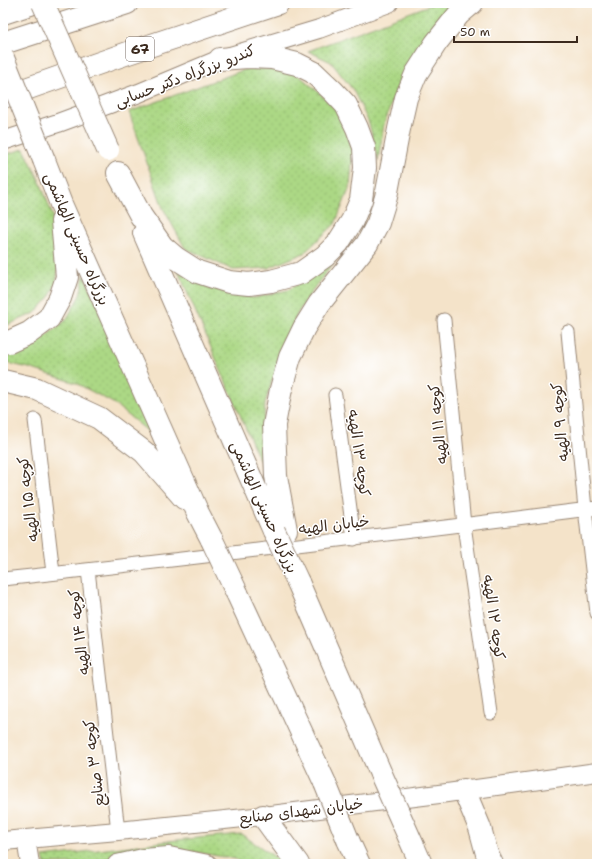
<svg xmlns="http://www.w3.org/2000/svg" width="600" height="867" font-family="'Shantell Sans','Playpen Sans Arabic',sans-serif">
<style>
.grass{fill:url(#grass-dots);stroke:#748152}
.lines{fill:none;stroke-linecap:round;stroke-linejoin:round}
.street-casing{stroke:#988674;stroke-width:15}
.secondary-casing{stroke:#988674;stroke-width:20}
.highway-casing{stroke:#988674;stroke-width:24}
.street{stroke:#fff;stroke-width:13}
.secondary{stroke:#fff;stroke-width:18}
.highway{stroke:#fff;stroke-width:22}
.highway-bridge-casing{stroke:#988674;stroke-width:24;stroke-linecap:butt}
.highway-bridge{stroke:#fff;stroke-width:22}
.labels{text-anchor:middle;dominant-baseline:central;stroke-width:3;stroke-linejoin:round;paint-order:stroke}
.shield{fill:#fff;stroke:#766a62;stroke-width:1}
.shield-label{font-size:14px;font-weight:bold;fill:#3b2a1e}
.street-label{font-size:15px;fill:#3b2a1e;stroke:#fff}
</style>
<defs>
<pattern id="grass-dots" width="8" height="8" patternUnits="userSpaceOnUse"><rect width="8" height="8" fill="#acd885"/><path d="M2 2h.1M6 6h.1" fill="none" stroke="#95ba72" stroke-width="1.8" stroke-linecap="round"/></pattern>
</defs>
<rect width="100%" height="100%" fill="#fff"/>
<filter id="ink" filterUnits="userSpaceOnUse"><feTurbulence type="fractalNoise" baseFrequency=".025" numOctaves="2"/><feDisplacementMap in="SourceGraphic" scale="8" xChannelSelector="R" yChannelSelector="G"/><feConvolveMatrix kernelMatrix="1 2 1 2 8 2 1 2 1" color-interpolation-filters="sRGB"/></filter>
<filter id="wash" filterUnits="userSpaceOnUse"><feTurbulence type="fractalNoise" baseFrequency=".012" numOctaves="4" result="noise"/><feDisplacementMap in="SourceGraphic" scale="16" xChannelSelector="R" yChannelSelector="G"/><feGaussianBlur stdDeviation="0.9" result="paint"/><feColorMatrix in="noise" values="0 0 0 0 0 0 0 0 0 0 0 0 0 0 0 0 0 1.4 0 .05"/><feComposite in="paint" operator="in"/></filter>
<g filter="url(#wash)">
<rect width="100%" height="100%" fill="#f4e3c9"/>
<path class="grass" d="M435 3H454L402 73 384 124 378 161 369 123 353 90 331 62 308 51Z
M249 68 294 71 339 110 353 151 350 187 335 224 304 253 268 268 233 270 185 248 163 208 129 112Z
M24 149 39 179 55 222 59 262 56 283 49 298 35 313 3 327V155Z
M334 263 316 285 297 314 279 360 265 403 262 466 178 271 209 288 254 298 288 290Z
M84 275 161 442 113 403 76 383 29 368 3 362V353L41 340 66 320 80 295Z
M241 834 281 861 283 864H244L235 859 178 849 146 852 105 859 88 864H45L43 857 177 840Z"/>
</g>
<g filter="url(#ink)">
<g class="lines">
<defs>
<path id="street" d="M444 320 464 525 491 713
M568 332 585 509 597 613
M335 395 354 539
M35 420 53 573
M88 570 118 831
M3 579C201 558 399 533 597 508"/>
<path id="secondary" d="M3 141 58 123 139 93 220 59 319 29 389 3
M26 839 30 864
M3 841 118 831 263 816 447 793 597 772
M117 864 143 858 169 856 208 864"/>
<path id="highway" d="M3 13 33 3
M3 43 127 3
M3 97 128 53 278 3
M44 160 61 204 198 513 212 540
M118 173 141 216 162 246 176 258 198 272 229 282 249 284 271 281 301 273 325 256 338 243 352 221 361 200 365 168 364 147 357 128 346 105 333 91 313 72 297 64 272 58 248 57 220 59
M144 233 274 531
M3 343 9 342 29 333 49 318 60 298 67 277 62 221
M3 381 37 389 99 418 144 452 184 498
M286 530 276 476 274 425 281 389 290 357 304 328 319 304 367 244 378 223 386 197 399 129 406 98 416 74 436 43 459 14 472 3
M298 582 381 774
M237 593 325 783
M464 790 480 828 487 854 492 864
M263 816 298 864
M348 840 359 864
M414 848 421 864"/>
</defs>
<use href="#street" class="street-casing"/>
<use href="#secondary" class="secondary-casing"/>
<use href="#highway" class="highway-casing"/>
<use href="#street" class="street"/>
<use href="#secondary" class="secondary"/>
<use href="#highway" class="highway"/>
<defs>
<path id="highway-bridge" d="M43 3 108 150
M3 58 44 160
M274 531 298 582
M212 540 237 593
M381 774 414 848
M325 783 348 840"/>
</defs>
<use href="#highway-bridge" class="highway-bridge-casing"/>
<use href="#highway-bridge" class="highway-bridge"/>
</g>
</g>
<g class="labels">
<rect class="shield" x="126" y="37" width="28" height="24" rx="3"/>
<g class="shield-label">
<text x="140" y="49">67</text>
</g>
<g class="street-label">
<text transform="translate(185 76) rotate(-21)">کندرو بزرگراه دکتر حسابی</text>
<text transform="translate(77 239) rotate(67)">بزرگراه حسینی الهاشمی</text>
<text transform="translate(560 422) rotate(-95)">کوچه ۹ الهیه</text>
<text transform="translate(438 424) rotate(-96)">کوچه ۱۱ الهیه</text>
<text transform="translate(359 453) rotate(82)">کوچه ۱۳ الهیه</text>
<text transform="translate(28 499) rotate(-97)">کوچه ۱۵ الهیه</text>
<text transform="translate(264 507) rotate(66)">بزرگراه حسینی الهاشمی</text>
<text transform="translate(334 525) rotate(-7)">خیابان الهیه</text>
<text transform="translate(494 617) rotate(82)">کوچه ۱۲ الهیه</text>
<text transform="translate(79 632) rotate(-97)">کوچه ۱۴ الهیه</text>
<text transform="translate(94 763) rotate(-97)">کوچه ۳ صنایع</text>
<text transform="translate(301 811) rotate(-7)">خیابان شهدای صنایع</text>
</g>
</g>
<rect width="600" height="867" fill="none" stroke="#fff" stroke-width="16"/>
<path d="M454 36v6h123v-6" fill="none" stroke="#3b2a1e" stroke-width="2"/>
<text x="460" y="36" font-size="12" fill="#3b2a1e" stroke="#ffffff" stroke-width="3" paint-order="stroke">50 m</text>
</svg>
